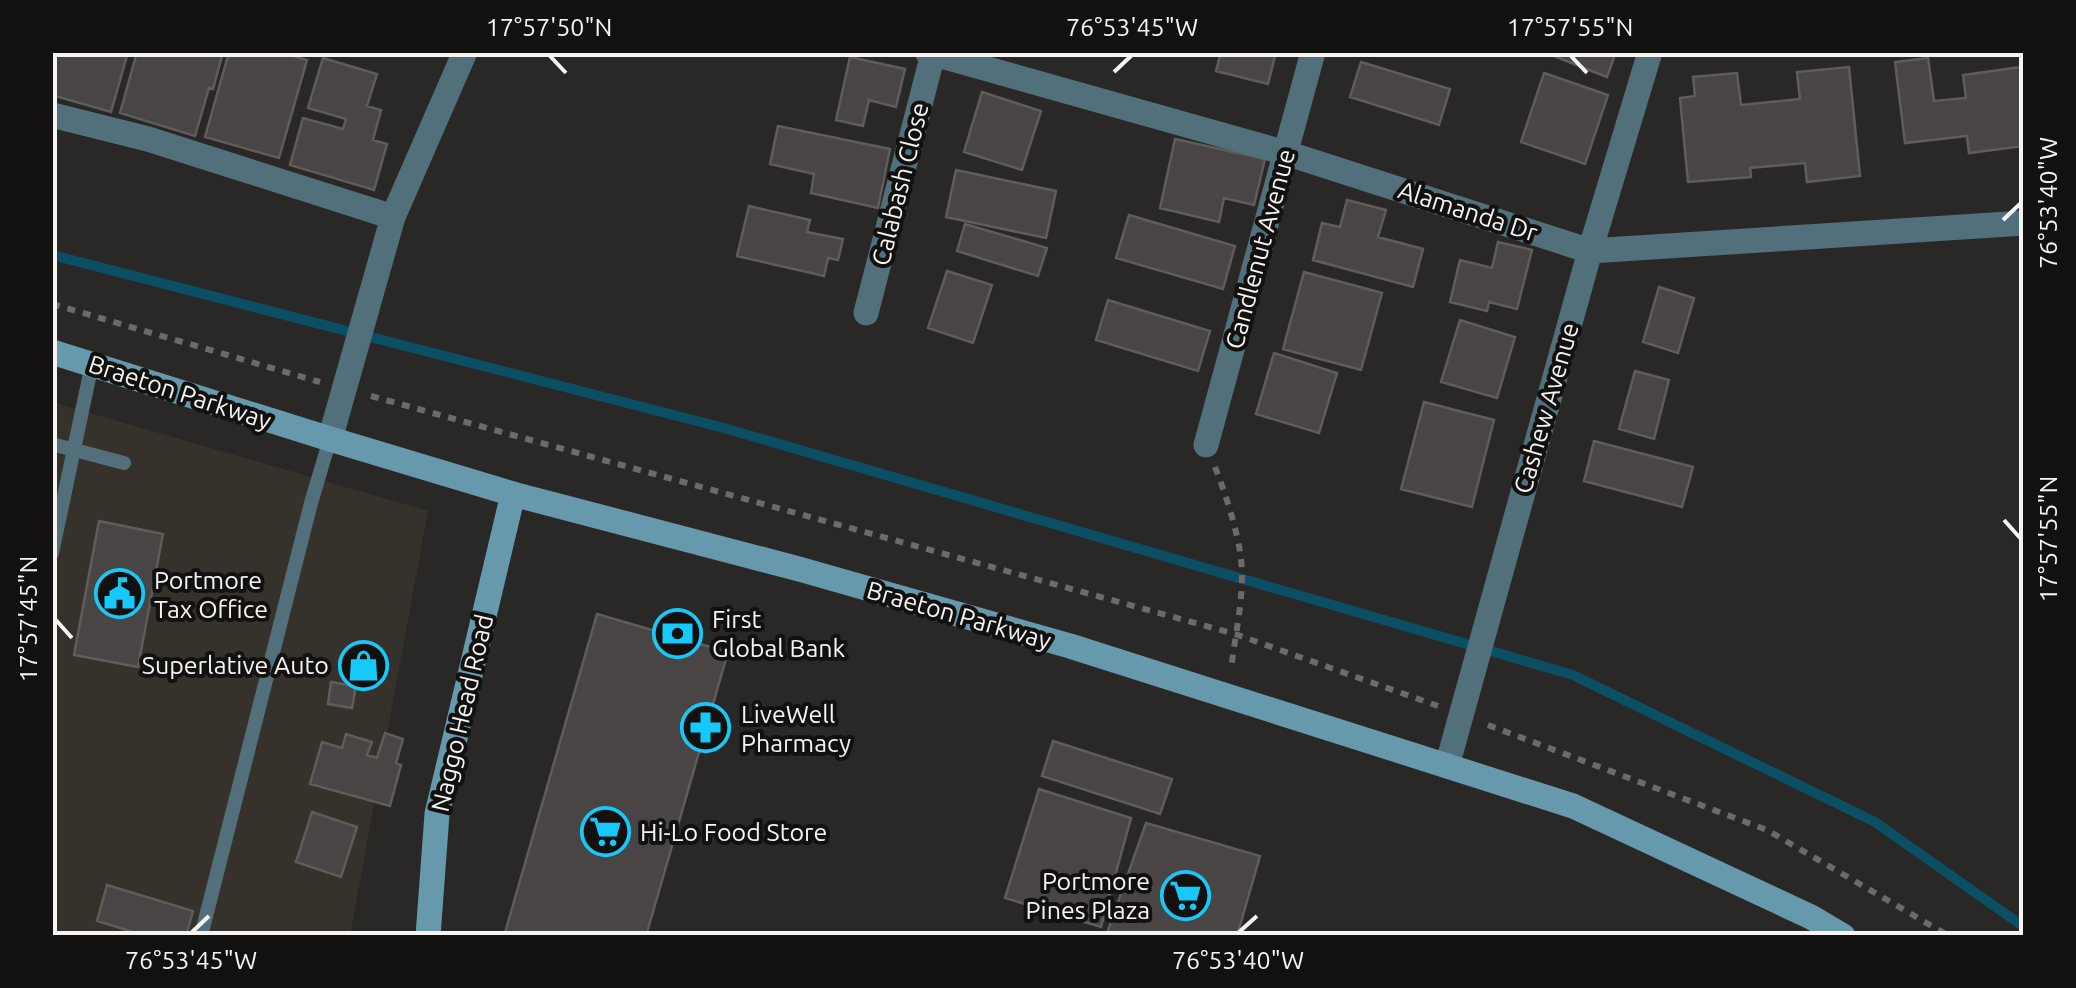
<svg xmlns="http://www.w3.org/2000/svg" width="2076" height="988" font-family="Ubuntu,sans-serif">
<style>
.built{fill:#37312b}
.lines{fill:none;stroke-linecap:round;stroke-linejoin:round}
.stream{stroke:#0a4f64;stroke-width:10}
.building{fill:#484544;stroke:#5f5c5a;stroke-width:2.5}
.path{stroke:#6d6b69;stroke-width:6;stroke-dasharray:8 8;stroke-linecap:butt}
.lane{stroke:#52707c;stroke-width:14}
.street{stroke:#52707c;stroke-width:25}
.secondary{stroke:#6799ac;stroke-width:25}
.ticks{fill:none;stroke:#f5f4f2;stroke-width:4}
.labels{text-anchor:middle;dominant-baseline:central;stroke-width:8;stroke-linejoin:round;paint-order:stroke}
.street-label{font-size:25px;fill:#f5f4f2;stroke:#121110}
.poi-label{font-size:25px;fill:#f5f4f2;stroke:#121110;text-anchor:start}
.neatline{fill:none;stroke:#f5f4f2;stroke-width:4}
.ticks-label{font-size:25px;text-anchor:middle;fill:#f5f4f2}
</style>
<rect width="100%" height="100%" fill="#2a2826"/>
<path class="built" d="M52 402 428 511 350 935H53Z"/>
<g class="lines">
<path class="stream" d="M52 255 724 428 1573 675 1875 822 2024 927"/>
</g>
<path class="building" d="M52 52H128L111 112 52 95Z
M137 52H170L180 55 181 52H223L213 89 209 88 195 136 120 113Z
M229 52H279L307 60 279 158 205 137Z
M1221 52H1276L1268 84 1216 71Z
M1550 52H1616L1607 77 1549 54Z
M850 57 905 69 896 107 869 100 863 126 836 120Z
M323 58 377 74 367 106 381 110 373 140 387 144 374 190 290 165 303 118 343 129 346 119 308 108Z
M1928 58 1934 101 1966 98 1963 75 2021 67 2024 146 1969 153 1967 136 1905 143 1895 62Z
M1361 62 1450 89 1439 125 1350 97Z
M1849 67 1860 176 1807 182 1805 163 1750 168 1751 177 1688 182 1680 98 1695 96 1693 77 1737 73 1741 105 1800 99 1797 72Z
M1544 73 1608 95 1585 164 1521 142Z
M982 92 1041 111 1022 170 964 152Z
M778 126 890 149 878 208 811 193 814 174 770 164Z
M1175 139 1265 159 1254 205 1224 198 1219 222 1160 208Z
M956 170 1056 191 1046 238 946 217Z
M1347 200 1386 210 1378 237 1423 249 1413 287 1313 260 1322 223 1340 227Z
M749 206 810 220 807 232 843 239 838 260 828 258 824 276 737 256Z
M1129 215 1235 246 1223 289 1116 258Z
M965 224 1047 248 1038 276 957 251Z
M1498 242 1532 250 1517 309 1489 302 1487 311 1450 302 1460 260 1492 268Z
M947 271 992 285 973 343 928 328Z
M1304 272 1382 293 1361 370 1283 349Z
M1659 287 1694 298 1678 353 1643 342Z
M1108 300 1210 331 1198 371 1096 340Z
M1460 320 1515 337 1497 398 1441 382Z
M1274 353 1337 373 1319 433 1256 414Z
M1635 371 1669 380 1654 439 1619 429Z
M1424 402 1494 420 1472 507 1401 489Z
M1594 441 1693 467 1682 507 1584 481Z
M99 521 163 534 138 667 74 655Z
M597 614 728 652 646 936H504Z
M331 682 356 686 352 708 328 704Z
M385 733 403 739 396 763 401 765 390 806 310 784 322 742 342 748 346 734 372 742 367 755 377 758Z
M1053 741 1172 779 1160 814 1042 776Z
M1039 789 1131 818 1101 927 1005 898Z
M312 812 357 827 341 877 296 862Z
M1146 823 1260 856 1237 936H1106Z
M107 885 193 911 186 936H146L97 921Z"/>
<g class="lines">
<path class="path" d="M52 304 320 382
M371 396 1235 634 1438 706
M1215 467C1225 492 1238 532 1241 559 1245 595 1235 634 1231 670
M1488 725 1767 830 1949 936"/>
<path class="lane" d="M52 444 124 463
M52 553 92 364
M201 936 311 503 330 439"/>
<path class="street" d="M927 52 1286 153 1590 251 2024 223
M52 115 148 139 393 217
M866 313 933 54
M330 439 393 217 465 52
M1206 445 1313 52
M1447 766 1590 251 1650 52"/>
<path class="secondary" d="M52 352 330 439 513 494 799 569 1070 646 1573 806 1811 917 1843 936
M428 936 437 814 513 494"/>
</g>
<path class="ticks" d="M549 55 566 73M1570 55 1587 73M1114 72 1132 55M2003 220 2021 203M2004 520 2021 539M55 619 72 638M191 933 209 916M1238 933 1257 916"/>
<defs>
<symbol id="civic-ring" viewBox="-11 -11 22 22"><circle r="9.5" fill="#121110" stroke="#15cafb" stroke-width="1.5"/><path d="M-.6-6.5H3V-4.5H.6V-3L4-1V1h2V6H-6V1h2V-1L-.6-3ZM-1.2 2.5V6h2.4V2.5Z" fill="#15cafb"/></symbol>
<symbol id="bank-ring" viewBox="-11 -11 22 22"><circle r="9.5" fill="#121110" stroke="#15cafb" stroke-width="1.5"/><path d="M-6-4H6V4H-6ZM0-2.3a2.3 2.3 0 1 0 0 4.6a2.3 2.3 0 1 0 0-4.6Z" fill="#15cafb"/></symbol>
<symbol id="shop-ring" viewBox="-11 -11 22 22"><circle r="9.5" fill="#121110" stroke="#15cafb" stroke-width="1.5"/><path d="M-5-2.5h2.3a2.7 3.5 0 0 1 5.4 0H5L5.5 6h-11ZM-1.5-2.5h3a1.5 2.3 0 0 0-3 0Z" fill="#15cafb"/></symbol>
<symbol id="pharmacy-ring" viewBox="-11 -11 22 22"><circle r="9.5" fill="#121110" stroke="#15cafb" stroke-width="1.5"/><path d="M-2-6h4v4h4v4h-4v4h-4v-4h-4v-4h4Z" fill="#15cafb"/></symbol>
<symbol id="supermarket-ring" viewBox="-11 -11 22 22"><circle r="9.5" fill="#121110" stroke="#15cafb" stroke-width="1.5"/><path d="M-6-5.5h2.5l.6 2H6L4.5 2H-2.5L-4.4-4H-6ZM-1.5 3.2a1.3 1.3 0 1 0 .1 0ZM3 3.2a1.3 1.3 0 1 0 .1 0Z" fill="#15cafb"/></symbol>
</defs>
<g fill-rule="evenodd">
<use href="#civic-ring" x="92" y="566" width="55" height="55"/>
<use href="#bank-ring" x="650" y="606" width="55" height="55"/>
<use href="#shop-ring" x="336" y="638" width="55" height="55"/>
<use href="#pharmacy-ring" x="678" y="700" width="55" height="55"/>
<use href="#supermarket-ring" x="578" y="804" width="55" height="55"/>
<use href="#supermarket-ring" x="1158" y="868" width="55" height="55"/>
</g>
<g class="labels">
<g class="street-label">
<text transform="translate(900 184) rotate(-76)">Calabash Close</text>
<text transform="translate(1468 211) rotate(18)">Alamanda Dr</text>
<text transform="translate(1260 249) rotate(-75)">Candlenut Avenue</text>
<text transform="translate(180 392) rotate(18)">Braeton Parkway</text>
<text transform="translate(1546 408) rotate(-74)">Cashew Avenue</text>
<text transform="translate(959 615) rotate(16)">Braeton Parkway</text>
<text transform="translate(462 713) rotate(-77)">Naggo Head Road</text>
</g>
<g class="poi-label">
<text x="154" y="580">Portmore<tspan x="154" dy="29">Tax Office</tspan></text>
<text x="712" y="619">First<tspan x="712" dy="29">Global Bank</tspan></text>
<text x="329" y="665" text-anchor="end">Superlative Auto</text>
<text x="741" y="714">LiveWell<tspan x="741" dy="29">Pharmacy</tspan></text>
<text x="640" y="832">Hi-Lo Food Store</text>
<text x="1150" y="881" text-anchor="end">Portmore<tspan x="1150" dy="29">Pines Plaza</tspan></text>
</g>
</g>
<rect width="2076" height="988" fill="none" stroke="#121110" stroke-width="110"/>
<rect x="55" y="55" width="1966" height="878" class="neatline"/>
<g class="ticks-label">
<text x="549" y="36">17°57'50"N</text>
<text x="1132" y="36">76°53'45"W</text>
<text x="1570" y="36">17°57'55"N</text>
<text transform="translate(2048 203) rotate(-90)" y="9">76°53'40"W</text>
<text transform="translate(2048 539) rotate(-90)" y="9">17°57'55"N</text>
<text transform="translate(28 619) rotate(-90)" y="9">17°57'45"N</text>
<text x="191" y="969">76°53'45"W</text>
<text x="1238" y="969">76°53'40"W</text>
</g>
</svg>
